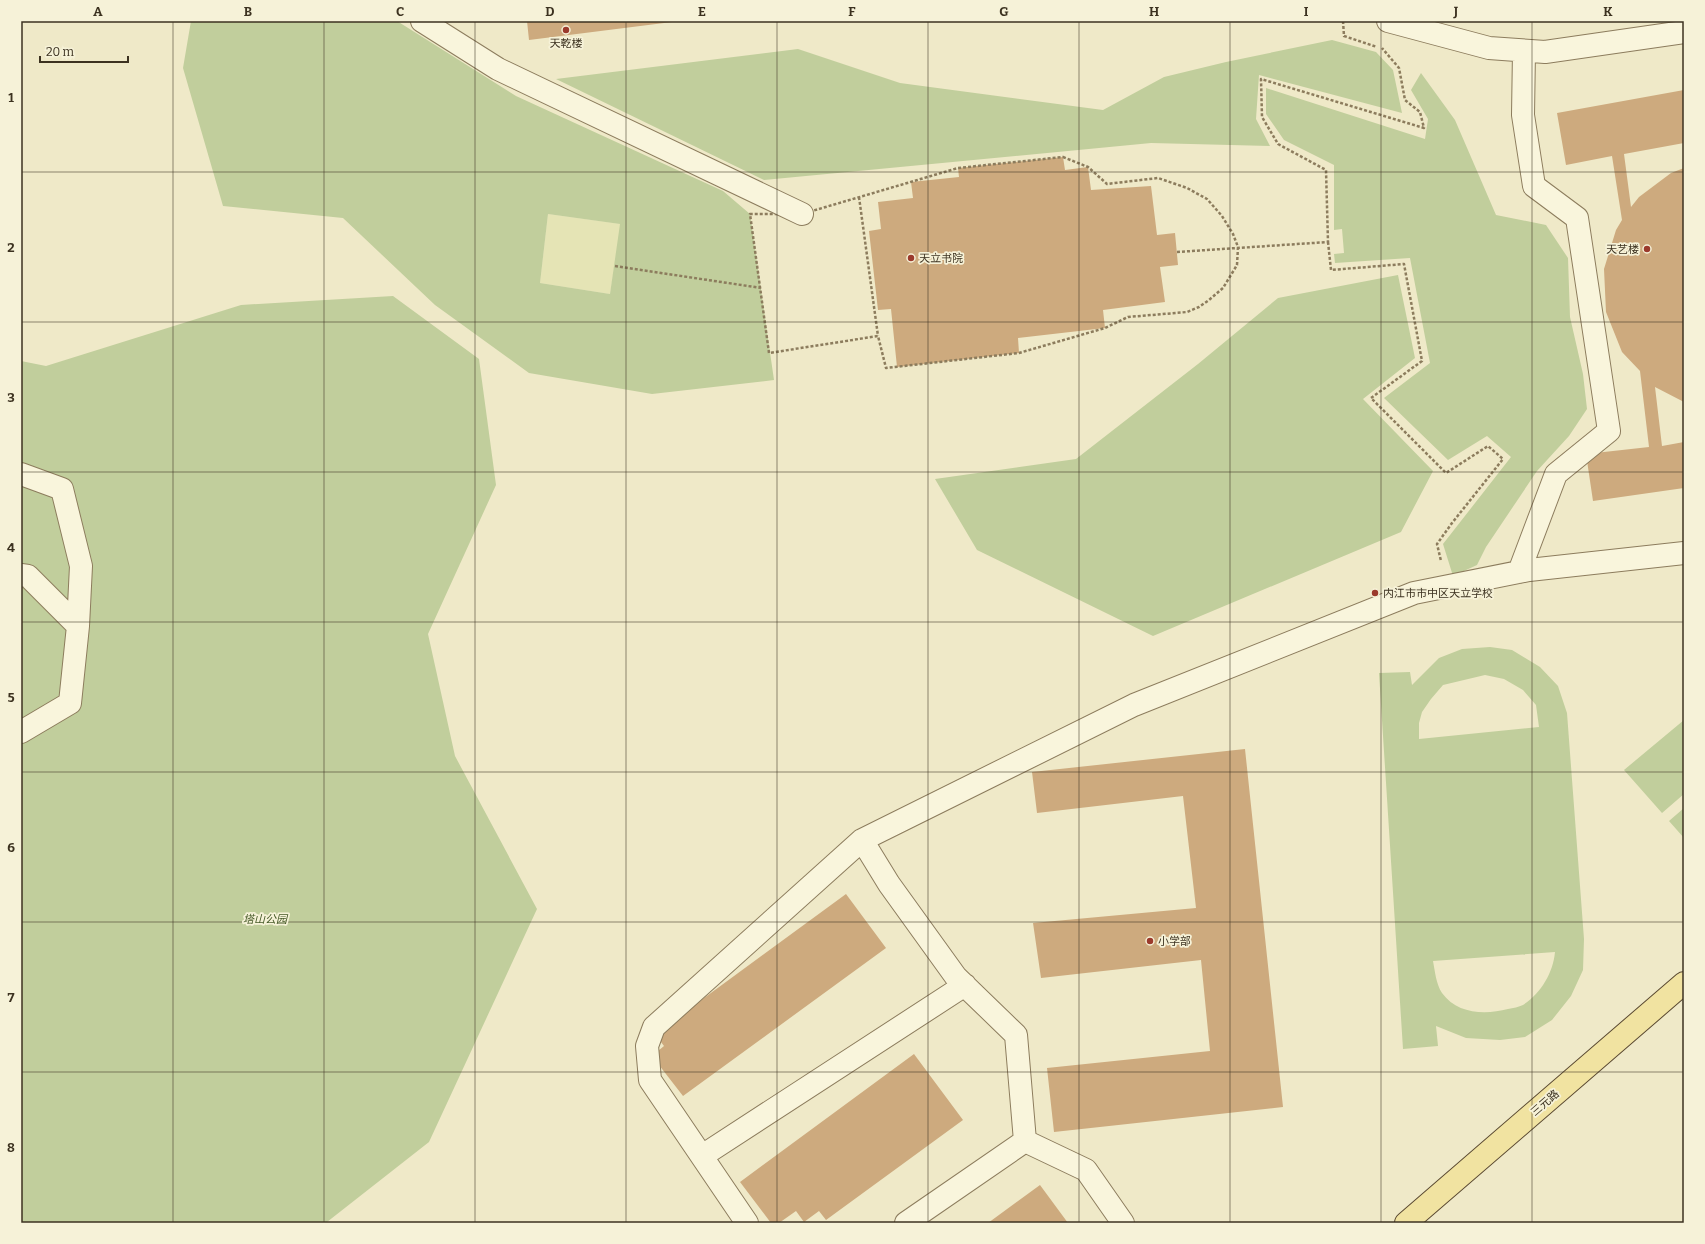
<svg xmlns="http://www.w3.org/2000/svg" width="1705" height="1244" font-family="Bitter,'Noto Sans SC',serif">
<style>
.farmland{fill:#e5e4b5}
.green{fill:#c1ce9c;fill-rule:evenodd}
.building{fill:#cdaa7e}
.lines{fill:none;stroke-linecap:round;stroke-linejoin:round}
.minor-casing{stroke:#8c7c5d;stroke-width:24}
.major-casing{stroke:#5a4931;stroke-width:24}
.path{stroke:#8c7c5d;stroke-width:2.5;stroke-dasharray:3 2;stroke-linecap:butt}
.minor{stroke:#f9f5dc;stroke-width:22}
.major{stroke:#f1e3a1;stroke-width:22}
.grid{fill:none;stroke:#3c3220;stroke-width:1;stroke-opacity:0.55}
.poi-dot{fill:#9b3a2c;stroke:#f6f2d8;stroke-width:1.5}
.labels{text-anchor:middle;dominant-baseline:central;stroke-width:3.5;stroke-linejoin:round;paint-order:stroke}
.poi-label{font-size:11px;fill:#3c3220;stroke:#f6f2d8;text-anchor:start}
.park-label{font-size:11px;font-style:italic;fill:#455927;stroke:#f6f2d8}
.street-label{font-size:11px;fill:#3c3220;stroke:#f6f2d8}
.neatline{fill:none;stroke:#3c3220;stroke-width:1.5}
.grid-label{font-size:13px;text-anchor:middle;font-weight:bold;fill:#3c3220}
</style>
<rect width="100%" height="100%" fill="#efe9c8"/>
<path class="farmland" d="M548 214 621 224 610 294 540 283Z"/>
<path class="green" d="M191 21H397L516 96 723 191 750 214 774 380 652 394 529 373 435 305 343 218 223 206 183 68ZM548 214 620 224 610 294 540 283Z
M1332 40 1376 52 1393 70 1402 113 1259 75 1256 119 1270 146 1151 143 764 180 556 79 798 49 900 83 1103 110 1164 77 1226 62Z
M1421 73 1455 120 1496 215 1546 225 1568 258 1570 317 1583 374 1587 409 1569 436 1537 471 1486 547 1477 565 1453 576 1443 544 1511 457 1487 436 1448 460 1384 398 1430 363 1410 258 1335 263 1334 254 1344 253 1342 229 1334 230V165L1284 140 1266 114V88L1425 139 1428 119 1411 90Z
M1398 275 1415 358 1363 399 1433 471 1401 532 1153 636 977 550 935 479 1076 459 1198 364 1278 298Z
M393 296 479 359 496 485 428 634 455 756 537 909 429 1142 327 1222 314 1223H21V361L46 366 241 305Z
M1490 647 1512 650 1540 667 1558 686 1567 713 1584 939 1583 970 1571 996 1552 1020 1525 1037 1500 1040 1466 1038 1436 1026 1438 1046 1403 1049 1379 673 1410 672 1412 685 1439 658 1462 649ZM1485 675 1504 679 1523 690 1536 705 1539 727 1419 739V723L1422 712 1431 699 1443 685ZM1555 952C1553 973 1541 993 1523 1005 1519 1007 1513 1008 1508 1009 1485 1015 1457 1014 1442 993 1436 984 1435 971 1433 961Z
M1684 720V794L1662 813 1624 770Z
M1684 808V838L1669 821Z"/>
<path class="building" d="M527 21H672V22L529 40Z
M1684 90V143L1624 154 1631 207 1639 197 1671 173 1684 168V402L1655 387 1643 375 1655 387 1662 446 1684 442V488L1593 501 1586 454 1649 447 1640 371 1622 352 1606 312 1604 269 1616 230 1622 220 1612 156 1566 165 1557 113Z
M1063 157 1065 170 1088 167 1091 190 1151 186 1157 235 1175 233 1178 265 1160 267 1165 302 1103 310 1105 328 1018 338 1019 353 897 367 891 309 878 310 869 231 881 229 878 202 913 198 911 182 959 177 958 168Z
M1245 749 1283 1107 1054 1132 1047 1068 1210 1051 1201 960 1041 978 1033 923 1196 908 1183 796 1037 813 1032 772Z
M846 894 886 948 683 1096 652 1056 664 1046 655 1034Z
M914 1054 963 1120 826 1220 819 1211 804 1222 796 1211 779 1223H771L740 1182Z
M1040 1185 1068 1223H988Z"/>
<g class="lines">
<defs>
<path id="minor" d="M422 21 498 69 802 214
M1388 21 1489 48 1545 52 1684 32
M21 474 62 489 81 566 78 626
M1519 572 1556 474 1609 431 1577 218 1534 186 1523 115 1524 51
M21 575 28 576 78 626 70 703 21 732
M862 840 889 884 956 977 1016 1035 1025 1141 1086 1170 1123 1223
M702 1156 965 985
M747 1223 650 1080 647 1046 654 1027 862 840 1134 705 1414 593 1529 570 1684 553
M906 1223 1025 1141"/>
<path id="major" d="M1406 1223 1684 983"/>
</defs>
<use href="#minor" class="minor-casing"/>
<use href="#major" class="major-casing"/>
<path class="path" d="M1343 21 1344 36 1377 47
M1063 157 1088 167 1107 184 1158 178 1187 188 1207 199 1222 216 1233 234 1238 247 1237 265 1223 288 1209 300 1199 307 1187 312 1128 317 1105 328 1019 353 886 368 878 336 769 353 750 214H802L958 168Z
M859 197 878 336
M1328 242 1331 270 1404 264 1422 361 1371 398 1446 473 1488 446 1503 459 1452 523 1437 544 1441 561
M1177 252 1328 242 1326 170 1278 144 1262 117 1261 79 1424 128 1420 112 1405 100 1399 68 1382 48
M615 266 761 288"/>
<use href="#minor" class="minor"/>
<use href="#major" class="major"/>
</g>
<path class="grid" d="M173 21V1223M324 21V1223M475 21V1223M626 21V1223M777 21V1223M928 21V1223M1079 21V1223M1230 21V1223M1381 21V1223M1532 21V1223M21 172H1684M21 322H1684M21 472H1684M21 622H1684M21 772H1684M21 922H1684M21 1072H1684"/>
<g class="poi-dot">
<circle cx="566" cy="30" r="4"/>
<circle cx="1647" cy="249" r="4"/>
<circle cx="911" cy="258" r="4"/>
<circle cx="1375" cy="593" r="4"/>
<circle cx="1150" cy="941" r="4"/>
</g>
<g class="labels">
<g class="poi-label">
<text x="566" y="43" text-anchor="middle">天乾楼</text>
<text x="1639" y="249" text-anchor="end">天艺楼</text>
<text x="919" y="258">天立书院</text>
<text x="1383" y="593">内江市市中区天立学校</text>
<text x="1158" y="941">小学部</text>
</g>
<g class="park-label">
<text x="265" y="919">塔山公园</text>
</g>
<g class="street-label">
<text transform="translate(1545 1103) rotate(-41)">三元路</text>
</g>
</g>
<rect width="1705" height="1244" fill="none" stroke="#f6f2d8" stroke-width="44"/>
<path d="M40 56v6h88v-6" fill="none" stroke="#3c3220" stroke-width="2"/>
<text x="46" y="56" font-size="12" fill="#3c3220" stroke="#f6f2d8" stroke-width="3" paint-order="stroke">20 m</text>
<rect x="22" y="22" width="1661" height="1200" class="neatline"/>
<g class="grid-label">
<text x="98" y="16">A</text>
<text x="248" y="16">B</text>
<text x="400" y="16">C</text>
<text x="550" y="16">D</text>
<text x="702" y="16">E</text>
<text x="852" y="16">F</text>
<text x="1004" y="16">G</text>
<text x="1154" y="16">H</text>
<text x="1306" y="16">I</text>
<text x="1456" y="16">J</text>
<text x="1608" y="16">K</text>
<text x="11" y="102">1</text>
<text x="11" y="252">2</text>
<text x="11" y="402">3</text>
<text x="11" y="552">4</text>
<text x="11" y="702">5</text>
<text x="11" y="852">6</text>
<text x="11" y="1002">7</text>
<text x="11" y="1152">8</text>
</g>
</svg>
